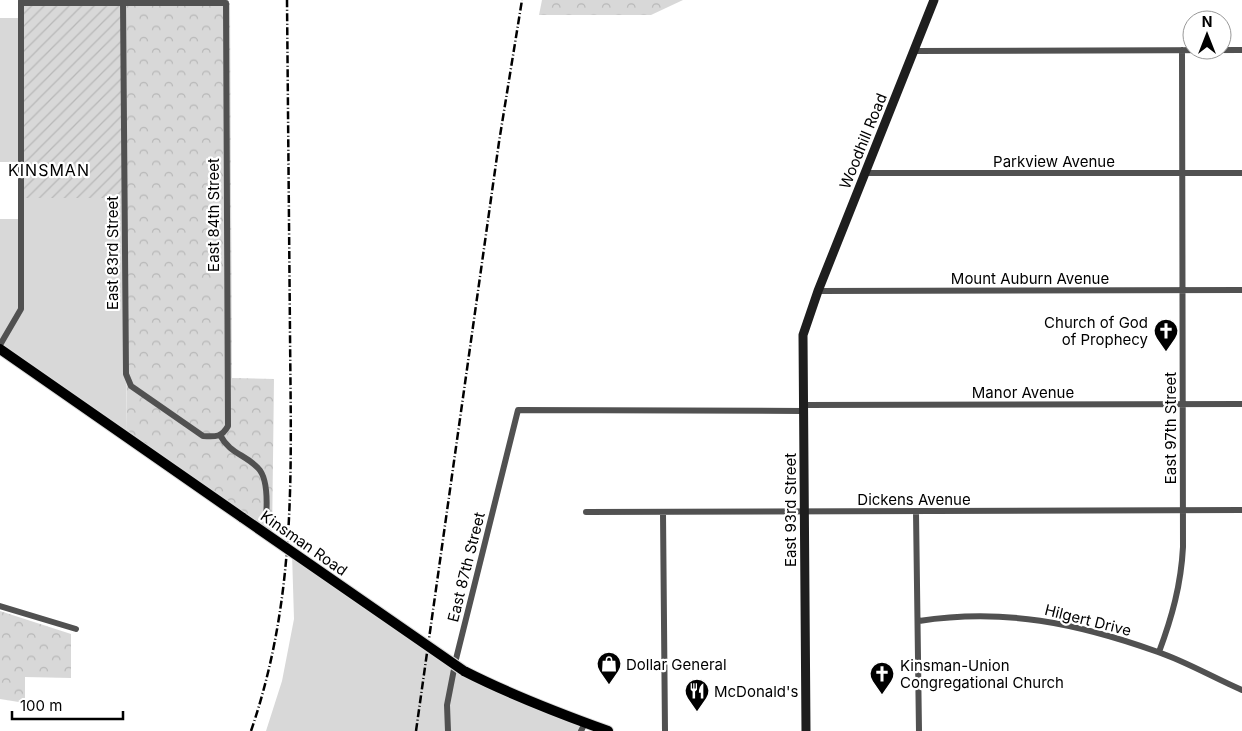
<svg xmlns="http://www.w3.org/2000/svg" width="1242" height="731" font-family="Inter,sans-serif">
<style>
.green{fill:#d8d8d8}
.forest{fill:url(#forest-crowns)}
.garden{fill:url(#garden-furrows)}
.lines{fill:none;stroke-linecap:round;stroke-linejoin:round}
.primary-casing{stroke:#dbdbdb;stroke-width:12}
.street{stroke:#515151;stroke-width:6}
.secondary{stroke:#1e1e1e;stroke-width:9}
.primary{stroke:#000;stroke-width:10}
.rail{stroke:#000;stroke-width:2.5;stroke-dasharray:8 2.5 1 2.5;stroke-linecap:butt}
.primary-bridge-casing{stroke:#dbdbdb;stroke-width:12;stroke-linecap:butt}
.primary-bridge{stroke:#000;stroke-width:10}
.labels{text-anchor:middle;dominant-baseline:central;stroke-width:4.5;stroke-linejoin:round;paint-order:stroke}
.street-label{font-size:15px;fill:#000;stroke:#fff}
.poi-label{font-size:15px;fill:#000;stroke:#fff;text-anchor:start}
.neighbourhood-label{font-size:16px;letter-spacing:1px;fill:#000;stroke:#fff}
</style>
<defs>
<pattern id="forest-crowns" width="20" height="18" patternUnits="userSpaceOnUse" patternTransform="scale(1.25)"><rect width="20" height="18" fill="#d8d8d8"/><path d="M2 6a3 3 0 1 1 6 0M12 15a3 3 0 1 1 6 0" fill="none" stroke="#b8b8b8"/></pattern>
<pattern id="garden-furrows" width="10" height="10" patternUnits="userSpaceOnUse" patternTransform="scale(1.25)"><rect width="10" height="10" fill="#d8d8d8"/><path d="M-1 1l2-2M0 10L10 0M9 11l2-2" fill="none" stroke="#b8b8b8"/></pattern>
</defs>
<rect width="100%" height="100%" fill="#fff"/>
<path class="green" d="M0 18H21V162H0Z
M21 198H124L127 438 0 349V219H21Z
M292 553 464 671 585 723 581 731H266L282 681 294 619Z"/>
<path class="forest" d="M542 0H683L651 15H539Z
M123 3H230L232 378 274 379 272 540 127 438Z
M0 611 71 634V678L25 677V703L0 699Z"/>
<path class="garden" d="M21 0H123L124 198H21Z"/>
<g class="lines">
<defs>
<path id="primary" d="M0 349 243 518
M464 671C511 695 558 713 608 731"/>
</defs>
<use href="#primary" class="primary-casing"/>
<path class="street" d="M21 3H116C153 3 189 3 226 3L228 426C222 437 216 437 203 436L131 386 126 374 123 3V0
M913 51 1242 50
M865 173H1242
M818 291 1242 290
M0 345 21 309V1
M804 405 1242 404
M220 435C230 454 245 454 258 468 268 478 267 505 266 518
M586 512 1242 510
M916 512 919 731
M663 513 665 731
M0 606 76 629
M919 621C1004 608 1077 623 1158 652 1187 662 1214 678 1242 690
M1159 652C1172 617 1181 585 1183 547L1182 50
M448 731 447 705 456 659 518 410 804 411
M581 731 585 723"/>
<path class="secondary" d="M806 731 803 335 818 291 934 0"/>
<use href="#primary" class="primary"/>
<path class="rail" d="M251 731C297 596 291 472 290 332 289 221 288 111 287 0
M416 731 499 142 522 0"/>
<defs>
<path id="primary-bridge" d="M243 518 464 671"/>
</defs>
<use href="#primary-bridge" class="primary-bridge-casing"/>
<use href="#primary-bridge" class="primary-bridge"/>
</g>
<defs>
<symbol id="church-pin" viewBox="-11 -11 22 30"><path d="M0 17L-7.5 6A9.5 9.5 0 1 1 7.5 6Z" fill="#000" stroke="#fff"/><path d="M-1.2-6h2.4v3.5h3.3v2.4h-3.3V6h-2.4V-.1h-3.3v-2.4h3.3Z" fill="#fff"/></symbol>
<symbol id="shop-pin" viewBox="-11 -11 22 30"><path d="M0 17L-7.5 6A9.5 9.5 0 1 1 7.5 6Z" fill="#000" stroke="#fff"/><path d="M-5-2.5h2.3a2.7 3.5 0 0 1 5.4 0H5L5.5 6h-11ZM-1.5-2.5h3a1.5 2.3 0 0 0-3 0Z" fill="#fff"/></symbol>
<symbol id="restaurant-pin" viewBox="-11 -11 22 30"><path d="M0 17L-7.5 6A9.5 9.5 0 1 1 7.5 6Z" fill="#000" stroke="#fff"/><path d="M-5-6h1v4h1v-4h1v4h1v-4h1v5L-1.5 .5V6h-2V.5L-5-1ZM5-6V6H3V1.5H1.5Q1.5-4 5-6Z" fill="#fff"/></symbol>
</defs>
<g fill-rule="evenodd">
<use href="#church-pin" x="1152" y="317" width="28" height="38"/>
<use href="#shop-pin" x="595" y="650" width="28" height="38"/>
<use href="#church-pin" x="868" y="660" width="28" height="38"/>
<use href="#restaurant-pin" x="683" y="677" width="28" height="38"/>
</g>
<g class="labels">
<g class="street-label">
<text transform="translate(863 141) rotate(-68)">Woodhill Road</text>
<text x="1054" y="161">Parkview Avenue</text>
<text transform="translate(213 215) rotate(-90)">East 84th Street</text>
<text transform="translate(112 253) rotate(-90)">East 83rd Street</text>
<text x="1030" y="278">Mount Auburn Avenue</text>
<text x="1023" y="392">Manor Avenue</text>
<text transform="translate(1170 428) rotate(-90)">East 97th Street</text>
<text x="914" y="499">Dickens Avenue</text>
<text transform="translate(790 510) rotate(-90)">East 93rd Street</text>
<text transform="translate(304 543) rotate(35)">Kinsman Road</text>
<text transform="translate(466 567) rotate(-76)">East 87th Street</text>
<text transform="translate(1088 620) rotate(14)">Hilgert Drive</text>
</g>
<g class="poi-label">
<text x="1148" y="322" text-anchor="end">Church of God<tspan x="1148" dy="17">of Prophecy</tspan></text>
<text x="626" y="664">Dollar General</text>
<text x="900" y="665">Kinsman-Union<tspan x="900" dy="17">Congregational Church</tspan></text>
<text x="714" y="691">McDonald's</text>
</g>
<g class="neighbourhood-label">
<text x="49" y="170">KINSMAN</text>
</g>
</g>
<g transform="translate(1207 35)"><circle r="24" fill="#ffffff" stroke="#999999"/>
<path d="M0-4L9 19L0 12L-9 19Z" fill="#000000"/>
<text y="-8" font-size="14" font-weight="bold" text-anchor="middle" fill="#000000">N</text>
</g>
<path d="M12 711v8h111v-8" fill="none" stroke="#000000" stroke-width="2.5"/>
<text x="20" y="711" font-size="15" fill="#000000" stroke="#ffffff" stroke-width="4" paint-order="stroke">100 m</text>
</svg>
